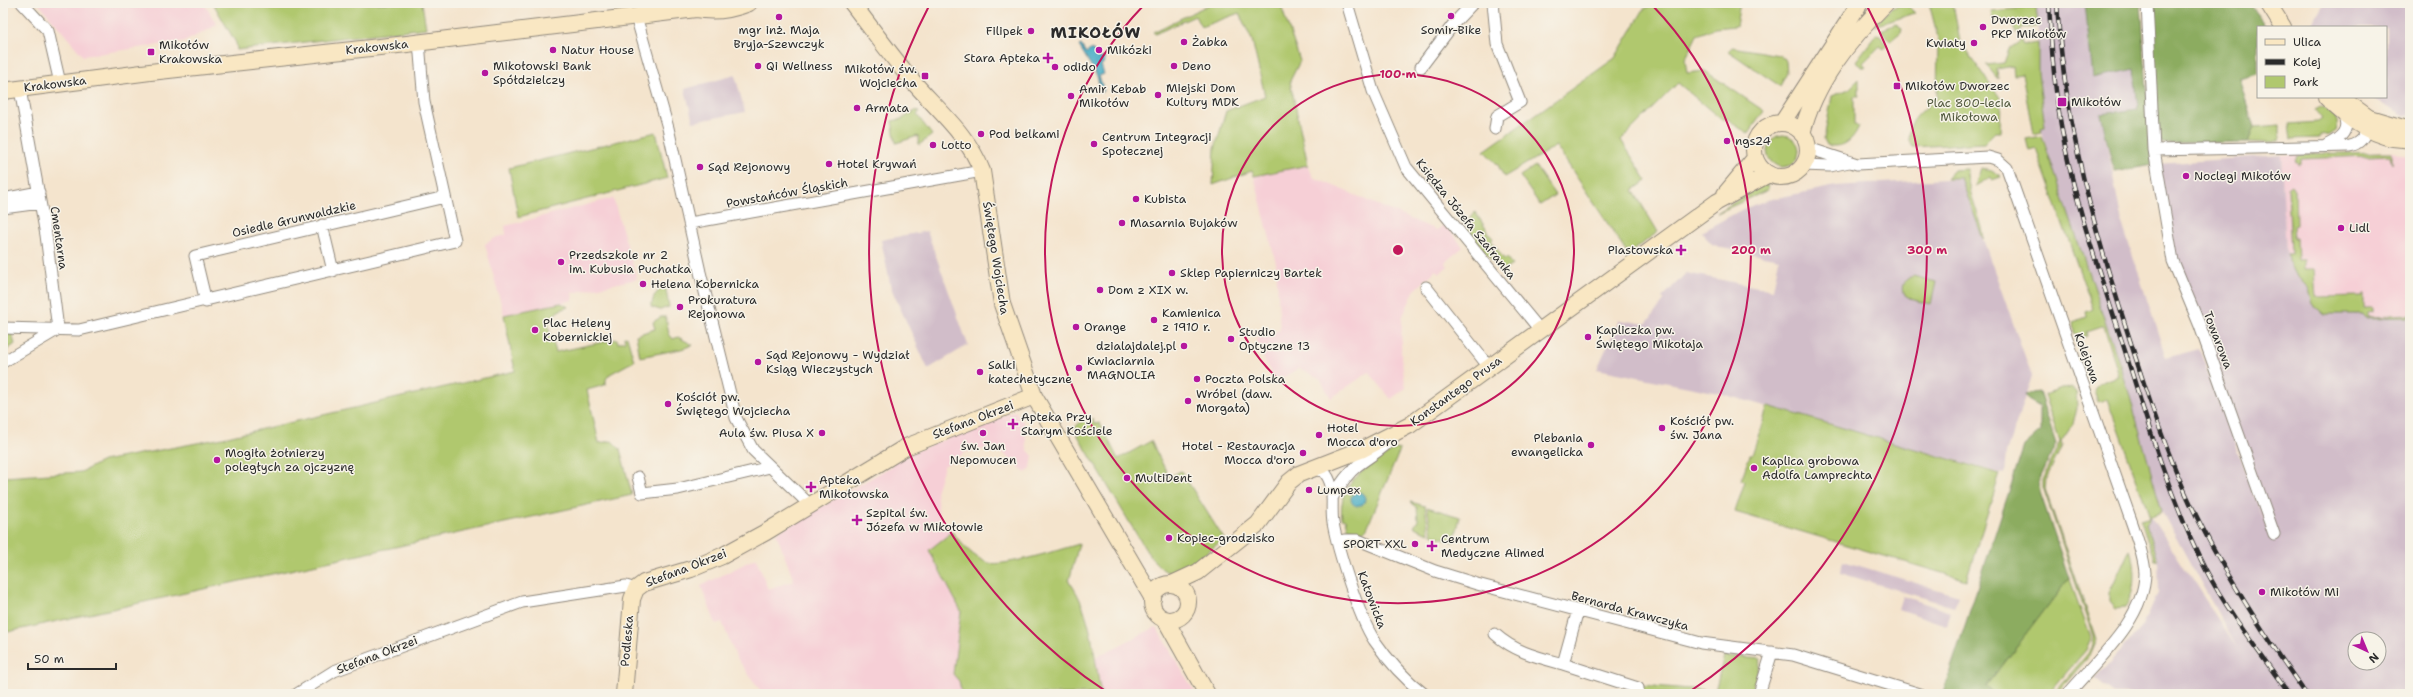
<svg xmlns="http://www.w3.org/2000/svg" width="2413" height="697" font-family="'Shantell Sans',sans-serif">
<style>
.built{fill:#f6cfd6}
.industrial{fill:#d1bdc9;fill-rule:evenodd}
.green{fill:#b0c86e;stroke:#6e7a4c}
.forest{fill:#8cac61;stroke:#5c6c46}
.water{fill:#44abc4;stroke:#386b78}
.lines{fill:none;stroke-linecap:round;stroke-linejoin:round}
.street-casing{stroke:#90887c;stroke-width:13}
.secondary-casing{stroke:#90887c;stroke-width:18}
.street{stroke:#fff;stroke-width:11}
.secondary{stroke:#f9e7c3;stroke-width:16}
.rail-casing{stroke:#2b2b2b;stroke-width:4.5}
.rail{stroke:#f7f3e8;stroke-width:3;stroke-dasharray:9;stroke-linecap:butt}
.ring{fill:none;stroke:#c2185b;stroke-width:2}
.poi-dot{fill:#b5179e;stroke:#f7f3e8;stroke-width:1.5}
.labels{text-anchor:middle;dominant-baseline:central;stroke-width:3;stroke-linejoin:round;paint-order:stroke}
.poi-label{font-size:12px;fill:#2b2b2b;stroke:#f7f3e8;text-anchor:start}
.street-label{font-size:12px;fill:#2b2b2b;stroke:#f7f3e8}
.park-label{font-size:12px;fill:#535a3f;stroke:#f7f3e8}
.district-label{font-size:16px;font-weight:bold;letter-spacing:1px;fill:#2b2b2b;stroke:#f7f3e8}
.centre{fill:#c2185b;stroke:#f7f3e8;stroke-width:2}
.ring-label{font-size:12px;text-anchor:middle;font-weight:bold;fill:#c2185b;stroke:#f7f3e8;stroke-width:3;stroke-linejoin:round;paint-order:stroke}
</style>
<rect width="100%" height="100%" fill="#f7f3e8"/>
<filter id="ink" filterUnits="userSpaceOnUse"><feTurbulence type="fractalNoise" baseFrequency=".025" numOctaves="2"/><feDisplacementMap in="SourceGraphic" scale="8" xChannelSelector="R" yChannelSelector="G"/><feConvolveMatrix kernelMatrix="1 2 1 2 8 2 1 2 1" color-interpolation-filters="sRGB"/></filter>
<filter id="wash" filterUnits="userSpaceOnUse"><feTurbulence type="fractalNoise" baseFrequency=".012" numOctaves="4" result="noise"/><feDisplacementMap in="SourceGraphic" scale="16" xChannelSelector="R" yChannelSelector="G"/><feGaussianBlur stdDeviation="0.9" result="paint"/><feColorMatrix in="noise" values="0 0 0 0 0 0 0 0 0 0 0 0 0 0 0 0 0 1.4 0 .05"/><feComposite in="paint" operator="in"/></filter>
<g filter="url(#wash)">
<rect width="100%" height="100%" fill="#f4e4cd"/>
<path class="built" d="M38 3H204L217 25 186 41 83 56Z
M2394 151 2407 156 2410 197V317L2366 318 2324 314 2286 254 2281 155Z
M1308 165 1313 177 1429 227 1437 230 1445 224 1463 247 1445 262 1448 266 1440 273 1436 270 1414 291 1402 318 1401 357 1406 388 1391 399 1369 372 1331 398 1320 379 1299 368 1277 381 1267 366 1256 339 1280 330 1276 263 1254 176 1273 171Z
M613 198 637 279 572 293 573 300 504 315 485 244 497 237 506 235 505 226Z
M1015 411 1024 423 1027 449 1033 456 1031 468 1026 473 1004 454 986 449 966 452 944 466 936 492 939 515 952 532 929 550 961 611 953 674 959 681 962 694H763L736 657 722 622 716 624 701 586 756 558 768 589 794 581 776 533 892 466 894 460Z
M1156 627 1196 694H1101L1094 658Z"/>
<path class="industrial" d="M2036 3H2085L2093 78 2134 69 2138 109 2101 114 2122 223 2166 358 2199 349 2267 530 2177 270 2158 164 2281 155 2286 254 2297 276 2309 289 2313 305 2324 314H2363L2366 318 2410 317V694H2114L2095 679 2144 624 2158 592 2157 560 2146 524 2151 516 2238 650 2162 512 2127 386 2059 192 2041 128 2045 127 2038 73V35ZM2355 639H2379V663H2355Z
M2324 3H2410V116L2402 115 2368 97H2386V27H2311Z
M735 75 745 112 693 122 685 89Z
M1961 178 2032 376 2006 453 2004 474 1719 393 1597 369 1619 320 1646 324 1665 300 1662 298 1686 273 1773 290 1779 259 1722 248 1712 244 1701 232 1743 209 1767 200 1836 186Z
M927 231 968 345 928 369 891 288 881 240Z
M1843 561 1959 596 1954 607 1840 573Z
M1903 596 1950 612 1946 625 1899 609Z"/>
<path class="green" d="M213 3H422L426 28 237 50 236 43Z
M1212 3H1280L1300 61 1290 81 1308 165 1254 176 1252 171 1213 185 1215 148 1226 111 1265 96 1252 40 1239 13 1201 27 1195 16 1155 34 1153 32Z
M1656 3H1740L1736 26 1715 28 1697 35 1685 60 1687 73 1705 71 1764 111 1748 134 1726 118 1723 121 1678 83 1621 140 1647 181 1633 190 1658 232 1628 254 1556 146 1504 177 1498 165 1484 151 1615 58 1644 9Z
M1929 3H1953L1960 42 2001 99 2000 132H1995L1984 143 1912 147C1899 126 1924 110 1937 98L1938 38Z
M1907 5 1915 13 1875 26C1885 14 1890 4 1907 5Z
M2036 7 2038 26 2021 29V32L2016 33 2010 21 1993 20 1991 11Z
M1896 24 1902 28 1901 32 1890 41 1881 30Z
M1876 35 1880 36 1888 45 1884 49 1880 46 1863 63 1866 67H1861L1856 61Z
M2022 40 2023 45 2038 43V73L2045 127 2041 128 2042 132 2033 134 2022 74 2014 75 2013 66 1997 69 1998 79 1986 65 2004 63 2009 49Z
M1732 47 1779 55 1786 61 1787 73 1780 86 1728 51Z
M1859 79V96H1854V125L1859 126C1853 140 1844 149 1827 145L1824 139 1832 96 1849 89Z
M2323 106C2330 113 2341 118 2336 130L2330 134 2320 135V138L2291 139 2289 124 2318 122 2322 119 2315 110Z
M917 110 919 113 917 115 932 135 919 145 918 136 896 143 892 121 902 119Z
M2280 125V140L2274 143 2248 142 2254 127Z
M656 132 667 178 518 217 509 168Z
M1767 151a16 16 0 1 1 32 0a16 16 0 1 1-32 0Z
M2042 136 2127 386 2162 512 2151 516 2146 524 2157 560H2154L2141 520 2150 517 2107 399 2098 402 2094 390 2099 383 2119 376 2104 326 2086 332 2087 337 2074 333 2073 322 2087 317 2086 312 2093 309 2036 149 2029 151 2026 139Z
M2384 152H2392V164L2390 155 2300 159V164L2295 161 2297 157 2306 154Z
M1535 166 1555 195 1540 205 1520 176Z
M1981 168 1993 170 2001 177 1992 180 1991 177 1975 186Z
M1967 169C1965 188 1987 231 1983 239L1961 178H1946L1953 170Z
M1766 182 1768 190 1717 213Z
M2292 185 2295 189 2296 225 2293 226 2294 238H2297L2298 260H2304V269H2314L2316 297 2362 296 2364 293V308H2373V312L2368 313V317L2410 315V317L2366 318 2363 314H2324L2313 305 2309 289 2297 276 2286 254H2291L2288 188Z
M1475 212 1493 239 1491 241 1504 259 1507 258 1512 265 1501 272 1467 229V222Z
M1913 276 1936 282 1931 304 1913 300 1905 295C1901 286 1904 279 1913 276Z
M665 284 669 307 660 310 651 307 654 296Z
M561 303 568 307C557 310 552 315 548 326L556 352 617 339 618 343 625 341 624 337 627 336 634 361 610 374 606 379V385L605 383V385L587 390 599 443 612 441 620 449 632 495 3 633V477L81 472 103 461 223 438 515 371 504 315Z
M661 317H666L669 334 673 339 678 337 693 345 681 349 640 357 636 335 655 329 653 322Z
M3 333 12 334 15 344 3 353Z
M2071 388 2076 392 2077 407 2073 424 2061 442 2062 446 2046 479 2045 489 2097 640 2091 654 2056 694H2053L2092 649 2094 637 2043 487V480L2060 442 2044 395 2062 389Z
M1768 406 2000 474 1966 580 1735 512 1745 481 1741 480 1750 455H1752Z
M1092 419 1094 424 1100 423 1118 459 1151 441 1169 477 1181 471 1224 539 1177 575C1162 573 1156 563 1147 552L1074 429 1080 422Z
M1395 449 1400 450 1367 528 1363 532 1348 528 1346 519 1342 518C1337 481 1369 467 1395 449Z
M1410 502 1425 506 1429 533 1414 527 1418 520 1417 507Z
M1427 507 1460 517 1454 542 1432 534Z
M952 532C962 544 973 558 989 563 1004 567 1062 549 1079 544L1069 581C1092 612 1094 657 1101 694H962L959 681 953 674 961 611 929 550Z
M2130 549C2135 566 2137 591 2125 607L2115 608 2109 601V594Z
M2069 578 2091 638 2086 650 2048 694H1995L1986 687Z
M1724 656 1761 659 1751 694H1638L1641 685 1715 691Z"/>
<path class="forest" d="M2085 3H2141L2152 165 2114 172 2101 114 2138 109 2134 69 2093 78Z
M2150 3H2248L2267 27H2258V74L2239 79 2254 127 2248 142 2161 143 2155 94Z
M2039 392 2056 444 2039 481 2040 492 2069 578 1986 687 1995 694H1946L1943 692 2024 446 2040 432V407L2028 400 2025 394Z"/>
<path class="water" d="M1081 45 1086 53 1092 49 1099 59 1104 57 1105 62 1101 65 1104 74 1099 76 1104 91 1101 92 1097 76 1079 46Z
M1351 499a7 7 0 1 1 14 0a7 7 0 1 1-14 0Z"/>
</g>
<g filter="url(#ink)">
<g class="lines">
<defs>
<path id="street" d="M22 3 48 31 60 83
M1347 3 1373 91 1406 167 1540 330
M1493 3 1497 44 1520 102 1497 116 1495 129
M2147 3 2154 150 2349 146C2361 144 2366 135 2368 123
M636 16 668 128 700 272 736 418 753 450 810 505
M1421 67 1455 22 1473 3
M20 89 46 235 58 329
M2327 145C2341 138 2351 130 2343 114
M1808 148 1857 164 1988 157 1998 160 2007 168 2133 526C2138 541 2144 557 2145 573 2145 619 2096 661 2068 694
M2154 150 2173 261 2200 326 2274 534
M1803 165 1830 166 1849 162
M3 199 39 192
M3 208 40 203
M690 223 982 171
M322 225 333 271
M1426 287 1489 367
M206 302 195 256 445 197
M3 328 79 330 455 241 424 102 419 42
M3 362 57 330
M1312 469 1323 471C1337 484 1330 505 1333 523 1338 551 1359 617 1374 640 1387 659 1406 680 1424 694
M638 477 642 493 678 489 770 467
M1332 498C1339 486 1347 474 1357 466 1370 456 1383 449 1394 437
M1338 543 1344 540H1358L1435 571 1477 584 1701 643 1793 655 1920 694
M1578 610 1563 664 1638 688
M1495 634C1515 652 1537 657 1563 664
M297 694 334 671 522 602 626 586 636 589
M1759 694 1772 652"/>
<path id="secondary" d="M852 3C871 28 890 54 910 78 935 108 968 134 982 171L1002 304 1034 396 1153 599
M2268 3 2283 27
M3 91 150 72 407 44 696 9C715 13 731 10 749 3
M2326 97C2346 118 2378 142 2410 139
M2340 97 2369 118 2410 130
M1782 123 1860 3
M1754 150a27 27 0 1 1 54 0a27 27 0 1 1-54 0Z
M1802 134C1814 83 1850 39 1886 3
M1725 194 1755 158
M1172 584 1198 572 1258 524 1289 482 1299 474 1363 449 1410 425 1717 202 1769 174
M1152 602a18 18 0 1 1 36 0a18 18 0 1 1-36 0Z
M1165 619 1207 694
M624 694 632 599 636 589 644 583 691 569 722 556 766 532 906 447 1034 396"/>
</defs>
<use href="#street" class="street-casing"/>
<use href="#secondary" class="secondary-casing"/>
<use href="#street" class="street"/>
<use href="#secondary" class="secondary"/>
<defs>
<path id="rail" d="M2049 3C2051 44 2054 85 2061 125 2074 203 2102 279 2126 354 2149 428 2171 502 2206 570 2229 614 2261 654 2289 694
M2057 3C2063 106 2087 205 2118 302 2138 366 2158 431 2185 492 2216 561 2263 633 2306 694"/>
</defs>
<use href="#rail" class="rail-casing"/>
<use href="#rail" class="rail"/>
</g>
</g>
<g class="ring">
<circle cx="1398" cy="250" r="176"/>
<path d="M1652 5A353 353 0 1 1 1144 5"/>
<path d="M1110 694A529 529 0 0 1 929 6M1867 6A529 529 0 0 1 1686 694"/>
</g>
<g class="poi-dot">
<circle cx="1451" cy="16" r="4"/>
<circle cx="779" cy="17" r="4"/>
<circle cx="1983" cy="27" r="4"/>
<circle cx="1031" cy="31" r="4"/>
<circle cx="1184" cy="42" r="4"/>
<circle cx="1974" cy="43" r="4"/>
<circle cx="553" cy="50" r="4"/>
<circle cx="1099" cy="50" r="4"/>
<rect x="147" y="48" width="8" height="8" rx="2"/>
<path d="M1046 52h4v4h4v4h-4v4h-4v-4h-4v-4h4z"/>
<circle cx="758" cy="66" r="4"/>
<circle cx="1174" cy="66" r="4"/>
<circle cx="1055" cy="67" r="4"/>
<circle cx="485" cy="73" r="4"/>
<rect x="921" y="72" width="8" height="8" rx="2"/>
<rect x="1893" y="82" width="8" height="8" rx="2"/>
<circle cx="1158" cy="95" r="4"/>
<circle cx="1071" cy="96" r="4"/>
<rect x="2057" y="97" width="10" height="10" rx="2"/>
<circle cx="857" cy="108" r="4"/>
<circle cx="981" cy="134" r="4"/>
<circle cx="1727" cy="141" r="4"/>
<circle cx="1094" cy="144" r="4"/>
<circle cx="933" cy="145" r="4"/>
<circle cx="829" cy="164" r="4"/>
<circle cx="700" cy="167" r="4"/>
<circle cx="2186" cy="176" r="4"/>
<circle cx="1136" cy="199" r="4"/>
<circle cx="1122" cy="223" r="4"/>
<circle cx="2341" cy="228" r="4"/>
<path d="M1679 244h4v4h4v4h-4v4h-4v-4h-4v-4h4z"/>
<circle cx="561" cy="262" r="4"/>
<circle cx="1172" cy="273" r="4"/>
<circle cx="643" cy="284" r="4"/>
<circle cx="1100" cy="290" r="4"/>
<circle cx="680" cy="307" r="4"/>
<circle cx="1154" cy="320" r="4"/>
<circle cx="1076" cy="327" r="4"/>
<circle cx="535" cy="330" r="4"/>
<circle cx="1588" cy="337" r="4"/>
<circle cx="1231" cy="339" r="4"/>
<circle cx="1184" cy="346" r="4"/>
<circle cx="758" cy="362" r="4"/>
<circle cx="1079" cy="368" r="4"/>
<circle cx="980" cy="372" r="4"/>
<circle cx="1197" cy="379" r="4"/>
<circle cx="1188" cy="401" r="4"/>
<circle cx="668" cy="404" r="4"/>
<path d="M1011 418h4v4h4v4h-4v4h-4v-4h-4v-4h4z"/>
<circle cx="1662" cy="428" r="4"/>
<circle cx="822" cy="433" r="4"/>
<circle cx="983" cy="433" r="4"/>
<circle cx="1319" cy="435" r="4"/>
<circle cx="1591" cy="445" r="4"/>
<circle cx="1303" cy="453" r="4"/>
<circle cx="217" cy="460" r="4"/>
<circle cx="1754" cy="468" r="4"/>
<circle cx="1127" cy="478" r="4"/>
<path d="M809 481h4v4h4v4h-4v4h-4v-4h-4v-4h4z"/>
<circle cx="1309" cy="490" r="4"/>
<path d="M855 514h4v4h4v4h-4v4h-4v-4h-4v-4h4z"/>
<circle cx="1169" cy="538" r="4"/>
<circle cx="1415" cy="544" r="4"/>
<path d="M1430 540h4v4h4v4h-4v4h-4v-4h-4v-4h4z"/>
<circle cx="2262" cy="592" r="4"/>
</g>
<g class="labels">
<g class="poi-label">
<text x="1991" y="20">Dworzec<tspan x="1991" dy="14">PKP Mikołów</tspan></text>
<text x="779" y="30" text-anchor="middle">mgr inż. Maja<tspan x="779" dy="14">Bryja-Szewczyk</tspan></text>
<text x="1451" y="30" text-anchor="middle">Somir-Bike</text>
<text x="1023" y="31" text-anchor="end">Filipek</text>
<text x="1192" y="42">Żabka</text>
<text x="1966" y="43" text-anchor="end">Kwiaty</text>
<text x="159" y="45">Mikołów<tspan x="159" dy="14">Krakowska</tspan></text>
<text x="561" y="50">Natur House</text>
<text x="1107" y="50">Mikózki</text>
<text x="1040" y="58" text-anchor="end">Stara Apteka</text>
<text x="493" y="66">Mikołowski Bank<tspan x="493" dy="14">Spółdzielczy</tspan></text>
<text x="766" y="66">Qi Wellness</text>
<text x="1182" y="66">Deno</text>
<text x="1063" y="67">odido</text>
<text x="917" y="69" text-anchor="end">Mikołów św.<tspan x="917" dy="14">Wojciecha</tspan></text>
<text x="1905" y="86">Mikołów Dworzec</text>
<text x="1166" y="88">Miejski Dom<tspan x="1166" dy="14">Kultury MDK</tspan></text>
<text x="1079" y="89">Amir Kebab<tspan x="1079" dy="14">Mikołów</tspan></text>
<text x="2071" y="102">Mikołów</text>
<text x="865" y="108">Armata</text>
<text x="989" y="134">Pod belkami</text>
<text x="1102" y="137">Centrum Integracji<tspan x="1102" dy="14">Społecznej</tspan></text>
<text x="1735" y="141">ngs24</text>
<text x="941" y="145">Lotto</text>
<text x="837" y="164">Hotel Krywań</text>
<text x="708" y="167">Sąd Rejonowy</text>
<text x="2194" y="176">Noclegi Mikołów</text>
<text x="1144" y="199">Kubista</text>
<text x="1130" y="223">Masarnia Bujaków</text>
<text x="2349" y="228">Lidl</text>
<text x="1673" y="250" text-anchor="end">Piastowska</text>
<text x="569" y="255">Przedszkole nr 2<tspan x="569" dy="14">im. Kubusia Puchatka</tspan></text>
<text x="1180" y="273">Sklep Papierniczy Bartek</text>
<text x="651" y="284">Helena Kobernicka</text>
<text x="1108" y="290">Dom z XIX w.</text>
<text x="688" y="300">Prokuratura<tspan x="688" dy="14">Rejonowa</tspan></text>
<text x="1162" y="313">Kamienica<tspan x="1162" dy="14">z 1910 r.</tspan></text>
<text x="543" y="323">Plac Heleny<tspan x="543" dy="14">Kobernickiej</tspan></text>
<text x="1084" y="327">Orange</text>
<text x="1596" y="330">Kapliczka pw.<tspan x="1596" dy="14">Świętego Mikołaja</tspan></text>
<text x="1239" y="332">Studio<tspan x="1239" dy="14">Optyczne 13</tspan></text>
<text x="1176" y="346" text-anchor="end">dzialajdalej.pl</text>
<text x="766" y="355">Sąd Rejonowy - Wydział<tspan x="766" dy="14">Ksiąg Wieczystych</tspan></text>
<text x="1087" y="361">Kwiaciarnia<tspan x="1087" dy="14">MAGNOLIA</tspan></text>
<text x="988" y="365">Salki<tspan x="988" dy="14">katechetyczne</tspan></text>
<text x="1205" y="379">Poczta Polska</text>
<text x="1196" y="394">Wróbel (daw.<tspan x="1196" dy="14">Morgała)</tspan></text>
<text x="676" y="397">Kościół pw.<tspan x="676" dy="14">Świętego Wojciecha</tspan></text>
<text x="1021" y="417">Apteka Przy<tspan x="1021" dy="14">Starym Kościele</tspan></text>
<text x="1670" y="421">Kościół pw.<tspan x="1670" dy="14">św. Jana</tspan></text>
<text x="1327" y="428">Hotel<tspan x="1327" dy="14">Mocca d'oro</tspan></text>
<text x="814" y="433" text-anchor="end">Aula św. Piusa X</text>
<text x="1583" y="438" text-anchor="end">Plebania<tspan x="1583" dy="14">ewangelicka</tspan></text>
<text x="983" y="446" text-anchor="middle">św. Jan<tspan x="983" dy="14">Nepomucen</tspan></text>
<text x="1295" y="446" text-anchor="end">Hotel - Restauracja<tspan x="1295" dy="14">Mocca d'oro</tspan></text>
<text x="225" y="453">Mogiła żołnierzy<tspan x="225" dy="14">poległych za ojczyznę</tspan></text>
<text x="1762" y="461">Kaplica grobowa<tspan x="1762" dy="14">Adolfa Lamprechta</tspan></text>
<text x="1135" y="478">MultiDent</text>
<text x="819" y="480">Apteka<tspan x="819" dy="14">Mikołowska</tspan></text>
<text x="1317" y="490">Lumpex</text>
<text x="866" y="513">Szpital św.<tspan x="866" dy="14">Józefa w Mikołowie</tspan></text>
<text x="1177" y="538">Kopiec-grodzisko</text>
<text x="1441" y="539">Centrum<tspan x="1441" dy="14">Medyczne Alimed</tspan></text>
<text x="1407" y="544" text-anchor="end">SPORT XXL</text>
<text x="2270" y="592">Mikołów Mi</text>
</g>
<g class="street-label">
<text transform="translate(377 47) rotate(-6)">Krakowska</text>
<text transform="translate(55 84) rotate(-7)">Krakowska</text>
<text transform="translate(787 193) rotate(-10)">Powstańców Śląskich</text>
<text transform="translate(294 219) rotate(-13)">Osiedle Grunwaldzkie</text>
<text transform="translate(1466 219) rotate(51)">Księdza Józefa Szafranka</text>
<text transform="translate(59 238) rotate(82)">Cmentarna</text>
<text transform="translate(996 258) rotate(81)">Świętego Wojciecha</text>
<text transform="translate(2218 340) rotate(69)">Towarowa</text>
<text transform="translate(2087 358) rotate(70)">Kolejowa</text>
<text transform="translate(1456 391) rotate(-36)">Konstantego Prusa</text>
<text transform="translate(973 420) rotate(-21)">Stefana Okrzei</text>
<text transform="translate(686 568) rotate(-21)">Stefana Okrzei</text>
<text transform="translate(1372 600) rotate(69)">Katowicka</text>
<text transform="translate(1630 611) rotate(15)">Bernarda Krawczyka</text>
<text transform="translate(627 641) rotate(-85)">Podleska</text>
<text transform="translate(377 655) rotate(-21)">Stefana Okrzei</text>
</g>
<g class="park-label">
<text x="1969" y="103">Plac 800-lecia<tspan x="1969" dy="14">Mikołowa</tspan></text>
</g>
<g class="district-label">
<text x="1096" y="32">MIKOŁÓW</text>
</g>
</g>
<circle cx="1398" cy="250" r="6" class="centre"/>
<g class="ring-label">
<text x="1398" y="78">100 m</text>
<text x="1751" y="254">200 m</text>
<text x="1927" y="254">300 m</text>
</g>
<rect width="2413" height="697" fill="none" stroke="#f7f3e8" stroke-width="16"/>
<rect x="2257" y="26" width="130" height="72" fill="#f7f3e8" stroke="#a5a39c"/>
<rect x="2265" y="39" width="20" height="6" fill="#f9e7c3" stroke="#a5a39c"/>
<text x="2293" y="46" font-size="12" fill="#2b2b2b">Ulica</text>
<rect x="2265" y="59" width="20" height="6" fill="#2b2b2b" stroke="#a5a39c"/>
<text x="2293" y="66" font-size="12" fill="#2b2b2b">Kolej</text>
<rect x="2265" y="76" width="20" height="12" fill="#b0c86e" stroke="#a5a39c"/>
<text x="2293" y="86" font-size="12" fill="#2b2b2b">Park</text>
<g transform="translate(2367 651) rotate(136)"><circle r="19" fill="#f7f3e8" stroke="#a5a39c"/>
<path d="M0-3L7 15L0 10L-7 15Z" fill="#b5179e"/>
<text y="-6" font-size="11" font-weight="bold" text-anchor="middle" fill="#2b2b2b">N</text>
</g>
<path d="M28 663v6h88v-6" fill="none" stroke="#2b2b2b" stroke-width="2"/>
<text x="34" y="663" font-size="12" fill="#2b2b2b" stroke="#f7f3e8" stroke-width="3" paint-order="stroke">50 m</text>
</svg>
